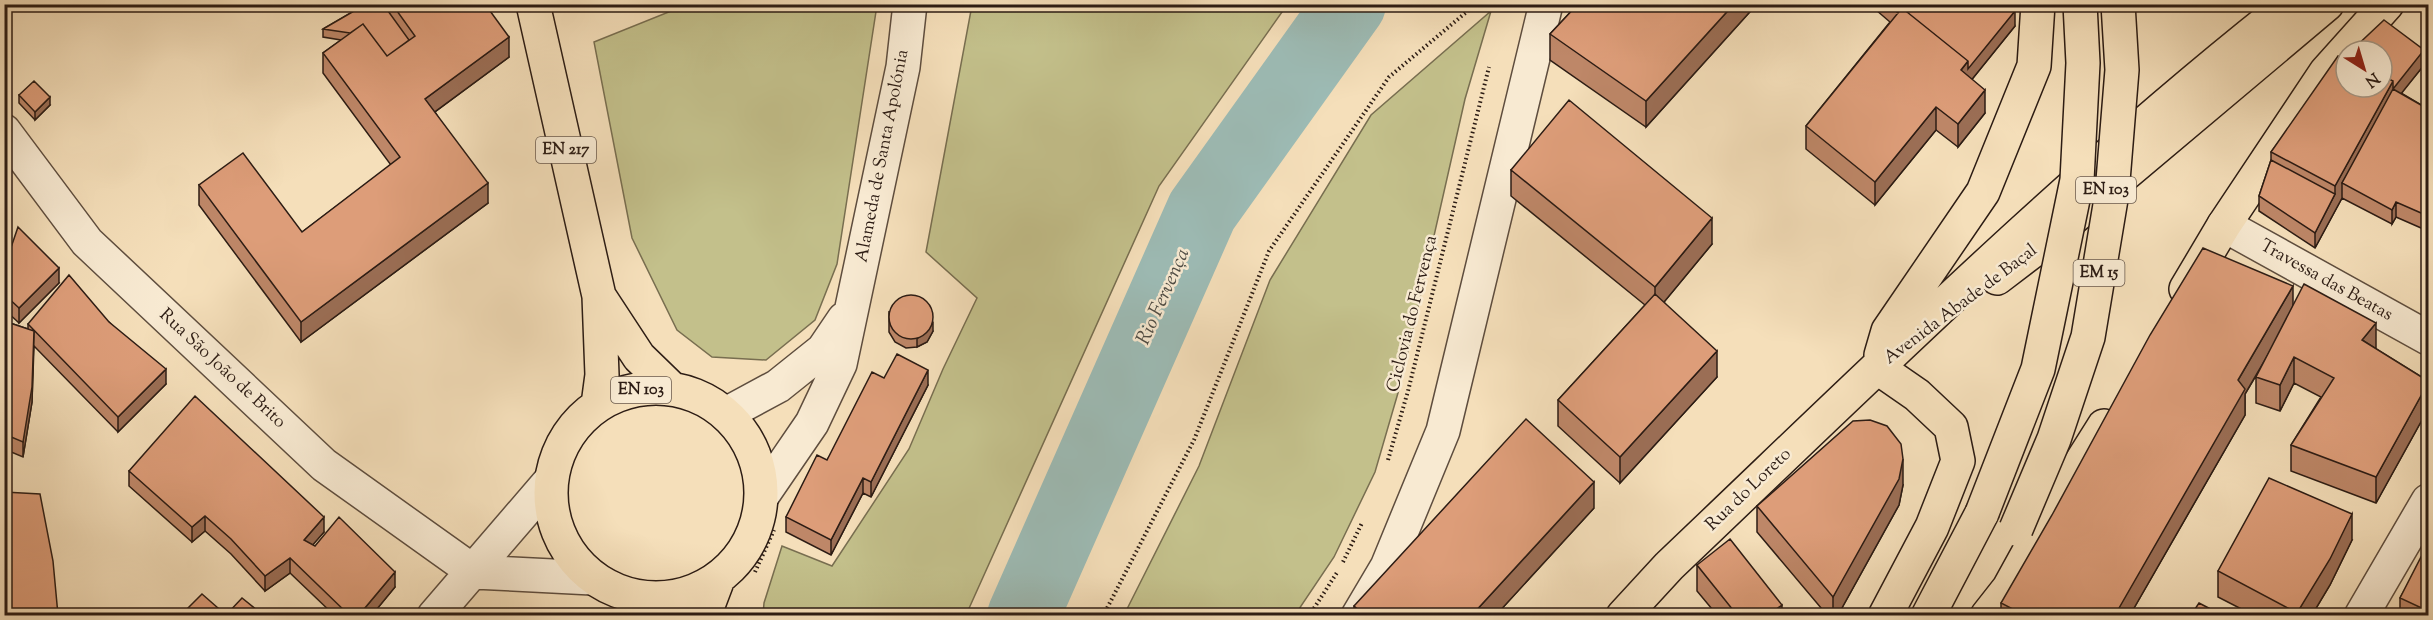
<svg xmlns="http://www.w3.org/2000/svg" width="2433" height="620" font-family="'Sorts Mill Goudy',serif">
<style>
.green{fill:#c3c08b;stroke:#786e50;stroke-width:1.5}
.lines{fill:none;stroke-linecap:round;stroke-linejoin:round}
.river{stroke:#9dbcb6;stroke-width:72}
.minor-casing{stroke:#5e4d3e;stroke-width:36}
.major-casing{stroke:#2c1c14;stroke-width:36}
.path{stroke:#2c1c14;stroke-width:4;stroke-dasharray:1.5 3;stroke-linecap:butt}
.minor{stroke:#f8ead2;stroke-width:33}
.major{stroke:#f5dfba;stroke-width:33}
.major-bridge-casing{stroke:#2c1c14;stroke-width:36;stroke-linecap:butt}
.major-bridge{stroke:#f5dfba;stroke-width:33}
.wall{fill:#be8768;stroke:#2c1c14;stroke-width:1.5}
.shaded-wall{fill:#9b6e55;stroke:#2c1c14;stroke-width:1.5}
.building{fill:#dd9d79;stroke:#2c1c14;stroke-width:1.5}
.labels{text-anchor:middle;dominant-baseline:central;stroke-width:5;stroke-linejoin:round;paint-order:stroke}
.shield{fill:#f8ead2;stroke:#695a4d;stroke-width:1.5}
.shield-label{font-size:16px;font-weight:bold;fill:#2c1c14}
.street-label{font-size:18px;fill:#2c1c14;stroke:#f8ead2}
.water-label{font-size:20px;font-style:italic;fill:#4e4c45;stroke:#f8ead2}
</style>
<rect width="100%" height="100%" fill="#f5dfba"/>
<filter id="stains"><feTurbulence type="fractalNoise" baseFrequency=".00333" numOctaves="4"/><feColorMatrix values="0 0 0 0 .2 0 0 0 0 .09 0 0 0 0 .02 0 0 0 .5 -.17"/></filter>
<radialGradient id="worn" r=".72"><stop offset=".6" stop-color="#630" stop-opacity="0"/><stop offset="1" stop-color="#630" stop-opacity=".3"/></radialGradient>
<path class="green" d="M686 5H877L837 264 815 320 766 360 712 357 677 330 632 238 594 42Z
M972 5H1287L1159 186 966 615H763L764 603 782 546 832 566 909 449 943 369 977 298 926 252Z
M1491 11 1465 99 1400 386 1375 472 1334 557 1295 615H1124L1199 466 1270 280 1371 115Z"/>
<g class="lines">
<path class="river" d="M1023 616 1202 211 1350 4"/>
<defs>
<path id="minor" d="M4 131 87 242 324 465 474 572 592 578
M2224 225 2428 338
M726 414 778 386 823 350 844 319
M762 496 812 423 840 364 903 67 910 4
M434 616 551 480
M1358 616 1387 567 1443 431 1546 4
M2361 616 2428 501"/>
<path id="major" d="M533 4 599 296 602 375 598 405
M1997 278 2043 243 2327 4
M2186 289 2224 225 2326 72 2387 4
M599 296 639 357 672 389
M1881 355 1888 331 1983 192 2034 66 2038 4
M1878 368 1917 395 1951 427 1958 461 1932 527 1885 616
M551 493a105 105 0 1 1 210 0a105 105 0 1 1-210 0Z
M704 616 718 579
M1623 616 1669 566C1871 374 2069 177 2289 4
M1928 616 1982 513
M1987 616 2009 588 2058 499 2104 426"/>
</defs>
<use href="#minor" class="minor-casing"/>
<use href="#major" class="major-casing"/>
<path class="path" d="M1388 460 1408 391 1489 67
M1343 562 1362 523
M755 572 774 530
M1103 616 1194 440 1269 251 1389 77 1476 4
M1309 616 1338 571"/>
<use href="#minor" class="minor"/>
<use href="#major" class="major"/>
<defs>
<path id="major-bridge" d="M1982 513 2038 369 2077 180 2083 63 2080 4
M2016 529 2054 439 2088 337 2112 193 2122 70 2118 4"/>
</defs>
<use href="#major-bridge" class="major-bridge-casing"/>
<use href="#major-bridge" class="major-bridge"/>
</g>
<path class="wall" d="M366 4H485L509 57 435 112 488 203 301 342 199 205V185L302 232 391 165 323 73V53L341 40 323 37V29Z
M1578 4H1757L1646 127 1550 60V34Z
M1876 4H2007L2015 26 1972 79 1985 113 1958 147 1936 130 1875 205 1806 149V126L1890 22 1876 10Z
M2343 58 2424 65 2401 93 2428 109V231L2396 217 2392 224 2342 198 2315 248 2259 211V196L2271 160V152Z
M19 95 50 105 35 120 19 103Z
M1511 170 1712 244 1664 302 1717 377 1620 483 1558 426V400L1645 305 1511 196Z
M4 268 59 283 19 323 4 309Z
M2293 306 2376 349 2428 381V409L2376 503 2291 471V445L2321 397 2294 383 2280 411 2256 403V377L2266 359 2245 394V415L2130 615H2001V603Z
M889 312 933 331 927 342 917 347 906 348 895 342 889 332Z
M4 321 28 329V324L109 322 166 384 118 432 34 346 32 402 23 457 4 449Z
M884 378 928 385 871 497 863 493 831 555 786 532V517L827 460Z
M129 471 324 532 312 545 395 587 372 615H334L290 573 265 591 231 554 205 531 192 542 129 486Z
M1903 485 1899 505 1838 615H1827L1757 532V506Z
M4 492 58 615H4Z
M1594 508 1496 615H1354V606Z
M2352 540 2330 585 2312 615H2253L2218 597V571Z
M2428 548V615H2393L2400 612V598Z
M1697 565 1782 615H1717L1697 591Z"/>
<path class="shaded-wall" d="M1734 4H1757L1646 127V101Z
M2015 11V26L1961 93V70L1968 61Z
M509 37V57L425 119V99Z
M2424 50V65L2393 104 2342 183V198L2315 248V233L2335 194V186L2393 81Z
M1985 90V113L1958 147V124Z
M50 97V105L35 120V112Z
M1936 107V130L1875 205V182Z
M488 183V203L301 342V322Z
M2396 202V217L2392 224V210Z
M1712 218V244L1655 313V287Z
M59 268V283L19 323V308Z
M2293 286V312L2245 394V415L2130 615H2115L2238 380Z
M933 323V331L927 342 917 347V339Z
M2376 323V349L2362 340Z
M34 331 32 402 23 457V442Z
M1717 351V377L1620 483V457Z
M2294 357V383L2280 411V385Z
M166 369V384L118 432V417Z
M928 370V385L871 497V482Z
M2428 383V409L2376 503V477Z
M1903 459V485L1899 505 1838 615H1833V597Z
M863 478V493L831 555V540Z
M1594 482V508L1496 615H1472Z
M2352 514V540L2330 585 2312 615H2297V613Z
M205 516V531L192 542V527Z
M324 517V532L304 555V540Z
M290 558V573L265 591V576Z
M395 572V587L372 615H359Z
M1782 605V615H1768Z"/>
<path class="building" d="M366 4H383L409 40 387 56 363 24 350 33 323 29Z
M392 4H485L509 37 425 99 488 183 301 322 199 185 243 153 302 232 400 157 323 53 363 24 387 56 415 36Z
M1578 4H1734L1646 101 1550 34Z
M1887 4H2007L2015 11 1968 69V61L1902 8 1898 13Z
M1902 8 1968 61 1961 70 1985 90 1958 124 1936 107 1875 182 1806 126Z
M2384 20 2424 50 2393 89V81L2382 76V51H2351Z
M2338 56 2346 60V87H2382V76L2393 81 2335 186 2271 152Z
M34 81 50 97 35 112 19 95Z
M2393 89 2428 109V132L2427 136 2428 137V216L2396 202 2392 210 2342 183Z
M1569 100 1712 218 1655 287 1511 170Z
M2271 160 2335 194 2315 233 2259 196Z
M18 227 59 268 19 308 4 294V268Z
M2203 248 2293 286 2238 380 2245 389 2115 615H2024L2001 603 2052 515 2150 335Z
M69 275 109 322 166 369 118 417 28 324Z
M2304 284 2376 323 2362 340 2428 381V383L2376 477 2291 445 2334 378 2294 357 2280 385 2256 377Z
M1655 294 1717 351 1620 457 1558 400Z
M889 317a22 22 0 1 1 44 0a22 22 0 1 1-44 0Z
M4 321 34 331 32 387 23 442 4 434Z
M897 354 928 370 871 482 863 478 831 540 786 517 817 455 827 460 872 372 884 378Z
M195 396 324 517 304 540 315 546 339 517 395 572 359 615H349L290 558 265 576 231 539 205 516 192 527 129 471Z
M1526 419 1594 482 1472 615H1364L1354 606Z
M1870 420 1887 426 1901 444 1903 459 1899 479 1833 597 1757 506 1853 421Z
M2269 478 2352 514 2330 559 2297 613 2218 571Z
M4 492 40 494 53 561 58 615H7L4 603Z
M1730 539 1782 605 1768 615H1737L1697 565Z
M2428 548V611L2400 598 2421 557Z
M202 594 226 615 242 598 263 615H181Z
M2199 603 2222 615H2191Z
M2396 611 2409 615H2393Z"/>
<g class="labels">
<g class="shield">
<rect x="536" y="137" width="60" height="26" rx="4.5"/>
<rect x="2076" y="177" width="60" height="26" rx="4.5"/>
<rect x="2073.5" y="260" width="51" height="26" rx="4.5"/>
<rect x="611" y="377" width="60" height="26" rx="4.5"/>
</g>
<g class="shield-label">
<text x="566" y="150">EN 217</text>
<text x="2106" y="190">EN 103</text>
<text x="2099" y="273">EM 15</text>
<text x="641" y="390">EN 103</text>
</g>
<g class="street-label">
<text transform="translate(883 156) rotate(-79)">Alameda de Santa Apolónia</text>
<text transform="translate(2326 281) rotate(29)">Travessa das Beatas</text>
<text transform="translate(1961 305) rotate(-37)">Avenida Abade de Baçal</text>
<text transform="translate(1413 314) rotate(-76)">Ciclovia do Fervença</text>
<text transform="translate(222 369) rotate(43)">Rua São João de Brito</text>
<text transform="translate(1749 490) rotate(-44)">Rua do Loreto</text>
</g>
<g class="water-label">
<text transform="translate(1164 297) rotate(-66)">Rio Fervença</text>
</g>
</g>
<rect width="2433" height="620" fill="none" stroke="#f5dfba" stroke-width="24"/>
<rect x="6" y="6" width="2421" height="608" fill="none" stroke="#2c1c14" stroke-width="3"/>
<rect x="12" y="12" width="2409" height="596" fill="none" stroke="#2c1c14" stroke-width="1.5"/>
<g transform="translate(2364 69) rotate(143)"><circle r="28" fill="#f8ead2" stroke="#a69886" stroke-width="1.5"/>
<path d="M0-4.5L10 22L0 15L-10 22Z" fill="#8f2418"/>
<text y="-9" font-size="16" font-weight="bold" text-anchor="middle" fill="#2c1c14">N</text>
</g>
<rect width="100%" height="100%" filter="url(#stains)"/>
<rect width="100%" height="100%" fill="url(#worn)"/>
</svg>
